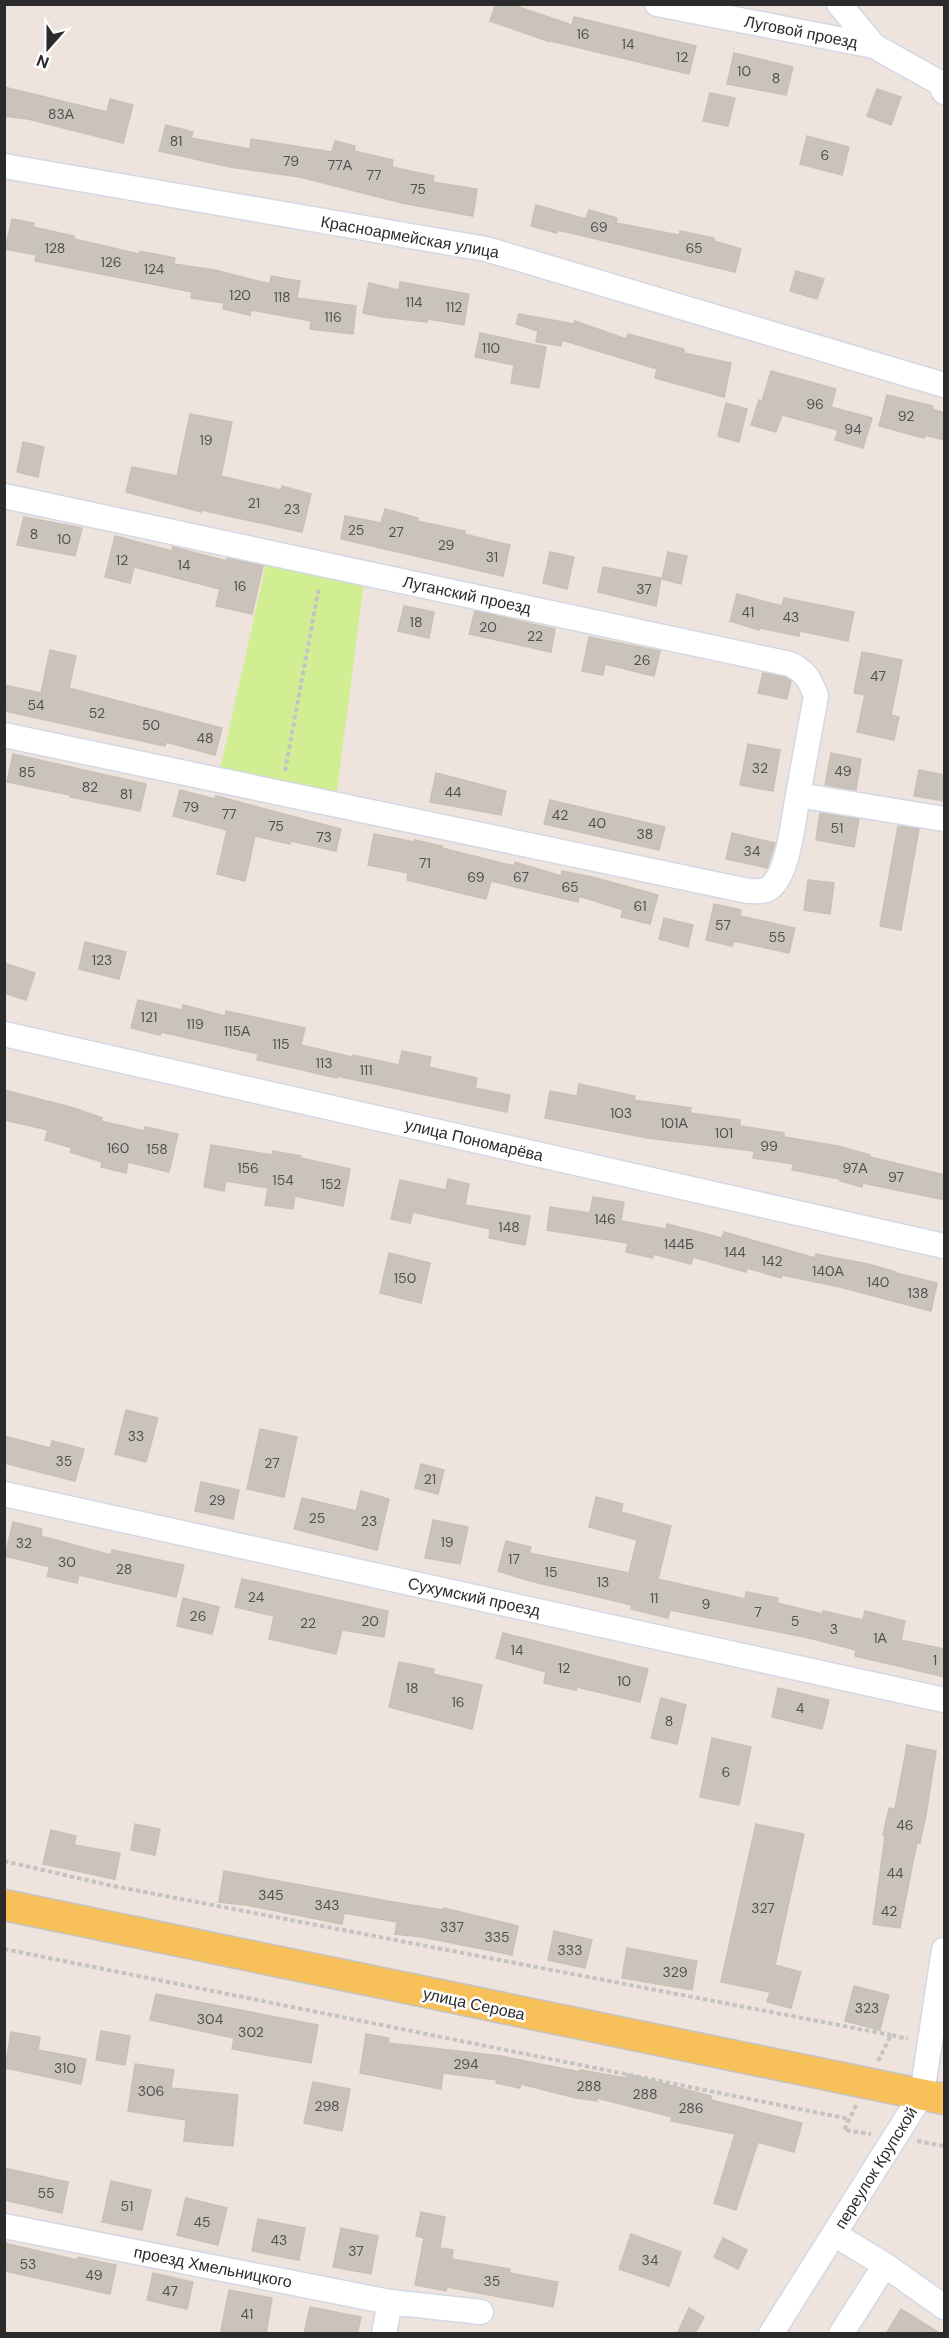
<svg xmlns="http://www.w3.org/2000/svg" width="949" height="2338" font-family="'DM Sans',sans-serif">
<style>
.pitch{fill:#d2ee92}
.building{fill:#c9c3bb;stroke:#c9c0b6;stroke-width:1.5}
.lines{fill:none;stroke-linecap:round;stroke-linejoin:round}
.minor-casing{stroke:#d2d8e5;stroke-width:27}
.major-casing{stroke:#c4c4c4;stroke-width:33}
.path{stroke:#c4c4c4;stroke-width:4;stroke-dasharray:4.5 3;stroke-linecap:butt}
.minor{stroke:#fff;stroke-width:24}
.major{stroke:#f7c059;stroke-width:30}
.labels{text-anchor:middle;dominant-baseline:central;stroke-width:5;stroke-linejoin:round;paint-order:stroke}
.number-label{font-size:14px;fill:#52514f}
.street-label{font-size:16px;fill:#2b2b2b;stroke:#fff}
</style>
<rect width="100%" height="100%" fill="#eee4dd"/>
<path class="pitch" d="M266 564 364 583 336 798 219 774Z"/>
<path class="building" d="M496 4H510L572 25 574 17 696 46 689 74 551 41 550 42 490 21Z
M734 53 793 67 786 95 727 84Z
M4 87 107 112 110 99 133 105 123 143 28 119 4 116Z
M877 89 901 97 891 125 867 116Z
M710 93 735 98 728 126 703 121Z
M166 125 193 132 191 138 250 149 251 139 332 152 335 141 355 146 354 151 393 160 392 167 434 176 433 182 477 189 473 216 402 203 300 177 230 167 159 151Z
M807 136 849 147 842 175 800 164Z
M536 205 586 219 589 210 617 218 616 223 679 235 680 231 714 238V241L741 249 735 272 558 230 557 233 531 226Z
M12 219 34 223 33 227 74 236V239L139 254 140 251 175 258 174 264 215 270 270 284 271 276 300 281 297 298 356 306 353 334 310 329 311 321 251 310 250 315 223 309 224 303 191 298 192 292 35 261 36 255 5 249Z
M796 271 824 279 817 299 790 291Z
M400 282 469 294 464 325 428 319 427 322 382 317 363 313 369 283 399 290Z
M519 314 574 324 575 321 626 339 628 334 684 349V353L731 363 724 397 655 378 657 369 562 340 561 346 536 342 538 331 516 324Z
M480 333 546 347 539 388 511 383 514 365 475 357Z
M771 371 836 389 831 407 872 418 863 448 835 440 838 430 782 415 776 432 751 425 759 400 762 401Z
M887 395 933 406 932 409 945 413V440L925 435 924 438 879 426Z
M726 403 747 409 739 442 718 436Z
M190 414 232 422 221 476 281 490 282 486 311 494 302 532 201 510V512L126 492 132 467 177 476Z
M23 442 44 447 38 477 17 472Z
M385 509 418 518 417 521 465 531 464 534 510 545 503 576 341 539 345 516 381 523Z
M24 517 82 528 75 556 17 545Z
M115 536 172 551 173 547 227 561V558L263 566 252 614 216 606 220 589 134 567 130 583 105 577Z
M550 552 574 557 567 589 543 583Z
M668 552 687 556 681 584 662 579Z
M603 567 661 578 656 606 598 592Z
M737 594 782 606 784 598 854 612 848 641 800 631 799 636 760 628 759 630 730 621Z
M404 606 434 612 429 638 398 631Z
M475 611 555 629 551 652 469 634Z
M589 637 660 651 654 676 605 664 603 675 582 671Z
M50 650 76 656 69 688 222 728 215 755 166 742 165 746 4 711V685L41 693Z
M862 652 902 660 891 715 899 717 894 740 857 732 865 695 854 693Z
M763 673 785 677 791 681 787 699 758 693Z
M748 744 780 750 773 791 740 785Z
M831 753 861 759 856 790 825 785Z
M13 754 146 784 140 811 70 797V795L7 782Z
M919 770 945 775V801L914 796Z
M436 773 506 791 501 815 430 802Z
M180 790 215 799 216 796 341 829 336 851 291 841 290 844 255 836 245 881 217 874 227 830 173 816Z
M550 800 665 827 659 850 544 824Z
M820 813 859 819 854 847 816 840Z
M898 826 919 829 901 930 880 926Z
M732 833 775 843 767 868 726 859Z
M374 834 415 842V840L442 846V848L514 866 515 862 561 876 562 871 592 877 658 895 650 924 621 917 623 910 579 896 578 902 491 881 486 899 407 880 408 873 368 865Z
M808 880 834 883 830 914 804 910Z
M714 904 741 910 740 916 795 928 789 953 734 941 732 946 706 940Z
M664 918 693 925 688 947 659 939Z
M85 942 126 952 119 979 79 969Z
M4 963 35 973 26 1000 4 993Z
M138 1000 182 1010 183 1005 225 1016 226 1011 305 1028 301 1045 352 1057 353 1055 399 1065 402 1051 431 1057 429 1067 477 1078 475 1088 510 1095 507 1112 337 1076V1078L307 1071 257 1060 258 1054 161 1032 160 1035 131 1028Z
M579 1084 635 1096 634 1100 691 1108 690 1113 740 1120V1126L784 1133V1137L838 1146 870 1155V1157L945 1175V1200L863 1183 862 1187 840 1181V1179L792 1170 793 1164 753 1158 754 1151 647 1138 545 1118 550 1091 577 1096Z
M4 1090 74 1108 102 1118 101 1121 144 1131 145 1127 178 1134 169 1172 128 1162 126 1173 101 1167 102 1162 70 1152 72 1148 45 1140 48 1130 4 1120Z
M211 1145 272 1155 273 1151 301 1156V1158L350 1169 343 1206 295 1196 293 1209 265 1205 268 1188 226 1181 224 1191 204 1187Z
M448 1179 469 1184 465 1205 530 1216 525 1245 489 1238 490 1229 413 1212 410 1223 391 1219 400 1180 446 1190Z
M593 1197 624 1202 621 1221 666 1229 667 1224 722 1238 724 1232 815 1258 816 1254 868 1264 896 1272V1273L937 1283 931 1311 840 1287 782 1275 781 1278 747 1268 746 1272 693 1257 691 1264 653 1254V1258L626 1252 628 1243 547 1230 550 1207 590 1213Z
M389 1253 430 1263 421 1303 380 1293Z
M126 1410 158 1418 146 1462 115 1454Z
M260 1429 297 1437 284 1497 247 1489Z
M4 1436 50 1448 52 1441 84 1449 75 1481 4 1463Z
M421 1464 444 1470 438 1494 415 1488Z
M201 1482 239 1490 233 1519 195 1511Z
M361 1491 389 1499 377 1550 294 1529 302 1498 356 1511Z
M596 1497 623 1504 621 1512 671 1526 658 1579 745 1599 746 1592 778 1598 777 1603 823 1614V1611L863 1620 865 1611 905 1621 901 1640 945 1649V1677L855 1656 856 1650 809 1638 670 1610 668 1618 631 1609 632 1605 530 1581 498 1571 506 1541 531 1547 529 1553 629 1573 637 1540 589 1527Z
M433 1520 468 1527 460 1564 425 1558Z
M13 1522 42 1529 41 1536 111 1555 112 1550 184 1565 176 1597 79 1575 77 1583 47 1576 50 1567 5 1556Z
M242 1579 388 1611 384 1637 342 1630 336 1654 269 1639 274 1616 235 1607Z
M183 1598 219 1607 212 1634 177 1626Z
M503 1633 648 1669 640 1702 577 1687 576 1690 544 1683 546 1672 496 1658Z
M399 1662 434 1669 433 1674 482 1685 472 1729 389 1707Z
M778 1688 829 1700 822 1729 772 1717Z
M661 1698 686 1705 677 1744 651 1738Z
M712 1738 751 1747 739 1805 700 1797Z
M907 1745 936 1751 926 1815 920 1843 917 1842 900 1928 873 1924 885 1836 883 1835 889 1808 895 1809Z
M135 1824 160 1829 155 1855 131 1850Z
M756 1824 804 1834 775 1965 801 1972 791 2008 767 2002 770 1992 721 1982Z
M51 1830 76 1836 74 1845 120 1853 115 1879 43 1864Z
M224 1871 393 1902 443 1910 444 1908 518 1926 512 1955 422 1937 395 1934 397 1922 344 1913 342 1924 246 1905 219 1902Z
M554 1931 592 1940 585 1968 548 1960Z
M627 1948 697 1961 692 1990 622 1978Z
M854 1986 889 1995 880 2030 845 2021Z
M156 1994 318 2025 311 2063 232 2049 234 2038 150 2020Z
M101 2031 130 2036 125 2065 96 2060Z
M11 2032 40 2037 38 2050 86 2059 81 2084 5 2068Z
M366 2034 389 2038 388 2043 501 2056 580 2072V2070L626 2078 627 2074 711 2096V2100L802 2123 794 2152 758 2142 736 2210 714 2203 735 2134 671 2121 672 2117 597 2098V2101L576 2098 521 2084 520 2088 496 2083 497 2080 443 2073 441 2089 360 2073Z
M135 2064 174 2070 171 2088 238 2095 233 2146 184 2141 186 2120 128 2111Z
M313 2082 350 2089 342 2131 304 2123Z
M4 2168 68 2182 62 2213 4 2200Z
M111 2181 151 2190 142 2230 102 2222Z
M186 2198 227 2208 218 2245 177 2235Z
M421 2212 445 2217 440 2248 453 2250 452 2259 510 2269 509 2273 558 2282 553 2307 447 2287 446 2291 415 2285 424 2238 416 2236Z
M258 2219 305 2228 299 2260 252 2251Z
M341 2228 378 2236 371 2274 333 2267Z
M631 2234 681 2252 669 2286 619 2269Z
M723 2238 747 2250 738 2269 714 2257Z
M4 2243 77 2260 78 2257 116 2265 110 2294 4 2271Z
M153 2273 193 2282 187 2309 147 2300Z
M229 2290 272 2298 266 2334H235L221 2331Z
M310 2307 361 2317 357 2334H304Z
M689 2308 704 2317 695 2334H677Z
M901 2309 941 2334H886Z"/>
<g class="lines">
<defs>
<path id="minor" d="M657 4 874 46 940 83 944 92
M839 4 874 46
M4 166 486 249 944 385
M4 496 790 664C806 672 810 680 816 696L798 795
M4 735 748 891C754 891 761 892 766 890 789 880 793 818 798 795L944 819
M4 1034 944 1246
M4 1494 944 1700
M4 2226 390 2302 384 2334
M834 2234 885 2265 944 2307
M390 2302 481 2312
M771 2334 922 2094 944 1950
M841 2334 885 2265"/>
<path id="major" d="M4 1905 944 2099"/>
</defs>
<use href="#minor" class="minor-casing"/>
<use href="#major" class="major-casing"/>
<path class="path" d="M285 771 319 587
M4 1861 108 1885 891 2035
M4 1949 849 2119
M878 2061 891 2035 908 2039
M856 2105 844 2130 871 2134
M917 2141 944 2146"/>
<use href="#minor" class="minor"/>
<use href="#major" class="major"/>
</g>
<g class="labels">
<g class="number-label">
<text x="583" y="34">16</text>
<text x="628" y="44">14</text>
<text x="682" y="57">12</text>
<text x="744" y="71">10</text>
<text x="776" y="78">8</text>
<text x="61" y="114">83А</text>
<text x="176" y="141">81</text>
<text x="825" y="155">6</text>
<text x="291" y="161">79</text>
<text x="340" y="165">77А</text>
<text x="374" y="175">77</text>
<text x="418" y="189">75</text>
<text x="599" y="227">69</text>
<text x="55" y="248">128</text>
<text x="694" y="248">65</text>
<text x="111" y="262">126</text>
<text x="154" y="269">124</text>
<text x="240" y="295">120</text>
<text x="282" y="297">118</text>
<text x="414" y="302">114</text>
<text x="454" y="307">112</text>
<text x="333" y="317">116</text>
<text x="491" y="348">110</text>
<text x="815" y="404">96</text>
<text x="906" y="416">92</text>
<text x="853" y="429">94</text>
<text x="206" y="440">19</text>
<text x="254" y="503">21</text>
<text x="292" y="509">23</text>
<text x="356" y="530">25</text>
<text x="396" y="532">27</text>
<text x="34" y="534">8</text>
<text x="64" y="539">10</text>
<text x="446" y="545">29</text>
<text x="492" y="557">31</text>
<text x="122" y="560">12</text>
<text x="184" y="565">14</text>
<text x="240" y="586">16</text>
<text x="644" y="589">37</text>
<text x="748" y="612">41</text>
<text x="791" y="617">43</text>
<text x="416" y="622">18</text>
<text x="488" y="627">20</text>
<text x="535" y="636">22</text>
<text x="642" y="660">26</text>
<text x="878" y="676">47</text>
<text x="36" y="705">54</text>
<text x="97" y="713">52</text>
<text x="151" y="725">50</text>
<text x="205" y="738">48</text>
<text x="760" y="768">32</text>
<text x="843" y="771">49</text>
<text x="27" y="772">85</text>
<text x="90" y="787">82</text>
<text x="453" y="792">44</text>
<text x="126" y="794">81</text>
<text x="191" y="807">79</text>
<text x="229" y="814">77</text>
<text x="560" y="815">42</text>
<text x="597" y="823">40</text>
<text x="276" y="826">75</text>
<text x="837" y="828">51</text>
<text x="645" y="834">38</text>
<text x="324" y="837">73</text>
<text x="752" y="851">34</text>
<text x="425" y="863">71</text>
<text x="476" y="877">69</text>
<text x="521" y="877">67</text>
<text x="570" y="887">65</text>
<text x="640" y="906">61</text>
<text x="723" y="925">57</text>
<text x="777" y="937">55</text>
<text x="102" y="960">123</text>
<text x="149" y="1017">121</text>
<text x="195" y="1024">119</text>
<text x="237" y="1031">115А</text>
<text x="281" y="1044">115</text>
<text x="324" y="1063">113</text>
<text x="366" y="1070">111</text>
<text x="621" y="1113">103</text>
<text x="674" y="1123">101А</text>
<text x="724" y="1133">101</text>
<text x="769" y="1146">99</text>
<text x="118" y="1148">160</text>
<text x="157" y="1149">158</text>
<text x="248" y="1168">156</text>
<text x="855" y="1168">97А</text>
<text x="896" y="1177">97</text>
<text x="283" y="1180">154</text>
<text x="331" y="1184">152</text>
<text x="605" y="1219">146</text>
<text x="509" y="1227">148</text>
<text x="679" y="1244">144Б</text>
<text x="735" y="1252">144</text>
<text x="772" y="1261">142</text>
<text x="828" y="1271">140А</text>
<text x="405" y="1278">150</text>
<text x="878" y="1282">140</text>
<text x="918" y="1293">138</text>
<text x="136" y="1436">33</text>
<text x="64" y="1461">35</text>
<text x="272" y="1463">27</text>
<text x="430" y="1479">21</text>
<text x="217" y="1500">29</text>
<text x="317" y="1518">25</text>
<text x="369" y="1521">23</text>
<text x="447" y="1542">19</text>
<text x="24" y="1543">32</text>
<text x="514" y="1559">17</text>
<text x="67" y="1562">30</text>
<text x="124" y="1569">28</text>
<text x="551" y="1572">15</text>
<text x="603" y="1582">13</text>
<text x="256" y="1597">24</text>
<text x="654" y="1598">11</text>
<text x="706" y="1604">9</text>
<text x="758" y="1612">7</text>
<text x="198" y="1616">26</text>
<text x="370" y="1621">20</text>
<text x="795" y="1621">5</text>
<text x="308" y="1623">22</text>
<text x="834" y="1629">3</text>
<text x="880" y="1638">1А</text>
<text x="517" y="1650">14</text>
<text x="935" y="1660">1</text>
<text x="564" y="1668">12</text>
<text x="624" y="1681">10</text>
<text x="412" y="1688">18</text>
<text x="458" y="1702">16</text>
<text x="800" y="1708">4</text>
<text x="669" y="1721">8</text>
<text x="726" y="1772">6</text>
<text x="905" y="1825">46</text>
<text x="895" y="1873">44</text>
<text x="271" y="1895">345</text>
<text x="327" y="1905">343</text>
<text x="763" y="1908">327</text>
<text x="889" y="1911">42</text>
<text x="452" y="1927">337</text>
<text x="497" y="1937">335</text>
<text x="570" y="1950">333</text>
<text x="675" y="1972">329</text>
<text x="867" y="2008">323</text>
<text x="210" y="2019">304</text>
<text x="251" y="2032">302</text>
<text x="466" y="2064">294</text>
<text x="65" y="2068">310</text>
<text x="589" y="2086">288</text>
<text x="151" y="2091">306</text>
<text x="645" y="2094">288</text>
<text x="327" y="2106">298</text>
<text x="691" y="2108">286</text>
<text x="46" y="2193">55</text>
<text x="127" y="2206">51</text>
<text x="202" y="2222">45</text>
<text x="279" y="2240">43</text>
<text x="356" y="2251">37</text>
<text x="650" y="2260">34</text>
<text x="28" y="2264">53</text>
<text x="94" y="2275">49</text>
<text x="492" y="2281">35</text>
<text x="170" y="2291">47</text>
<text x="247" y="2314">41</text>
</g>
<g class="street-label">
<text transform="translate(801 32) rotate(11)">Луговой проезд</text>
<text transform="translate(410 237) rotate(10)">Красноармейская улица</text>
<text transform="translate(467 595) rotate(12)">Луганский проезд</text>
<text transform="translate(474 1140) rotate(13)">улица Пономарёва</text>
<text transform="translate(474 1597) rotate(12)">Сухумский проезд</text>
<text transform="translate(474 2004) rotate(12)">улица Серова</text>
<text transform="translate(876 2168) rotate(-58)">переулок Крупской</text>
<text transform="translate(213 2267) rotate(11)">проезд Хмельницкого</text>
</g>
</g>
<rect width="949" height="2338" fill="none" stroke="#2b2b2b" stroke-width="12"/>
<g transform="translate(48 48) rotate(201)" stroke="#ffffff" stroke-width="4.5" paint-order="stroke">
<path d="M0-4.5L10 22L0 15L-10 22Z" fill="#2b2b2b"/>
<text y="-9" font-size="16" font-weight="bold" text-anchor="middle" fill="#2b2b2b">N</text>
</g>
</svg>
